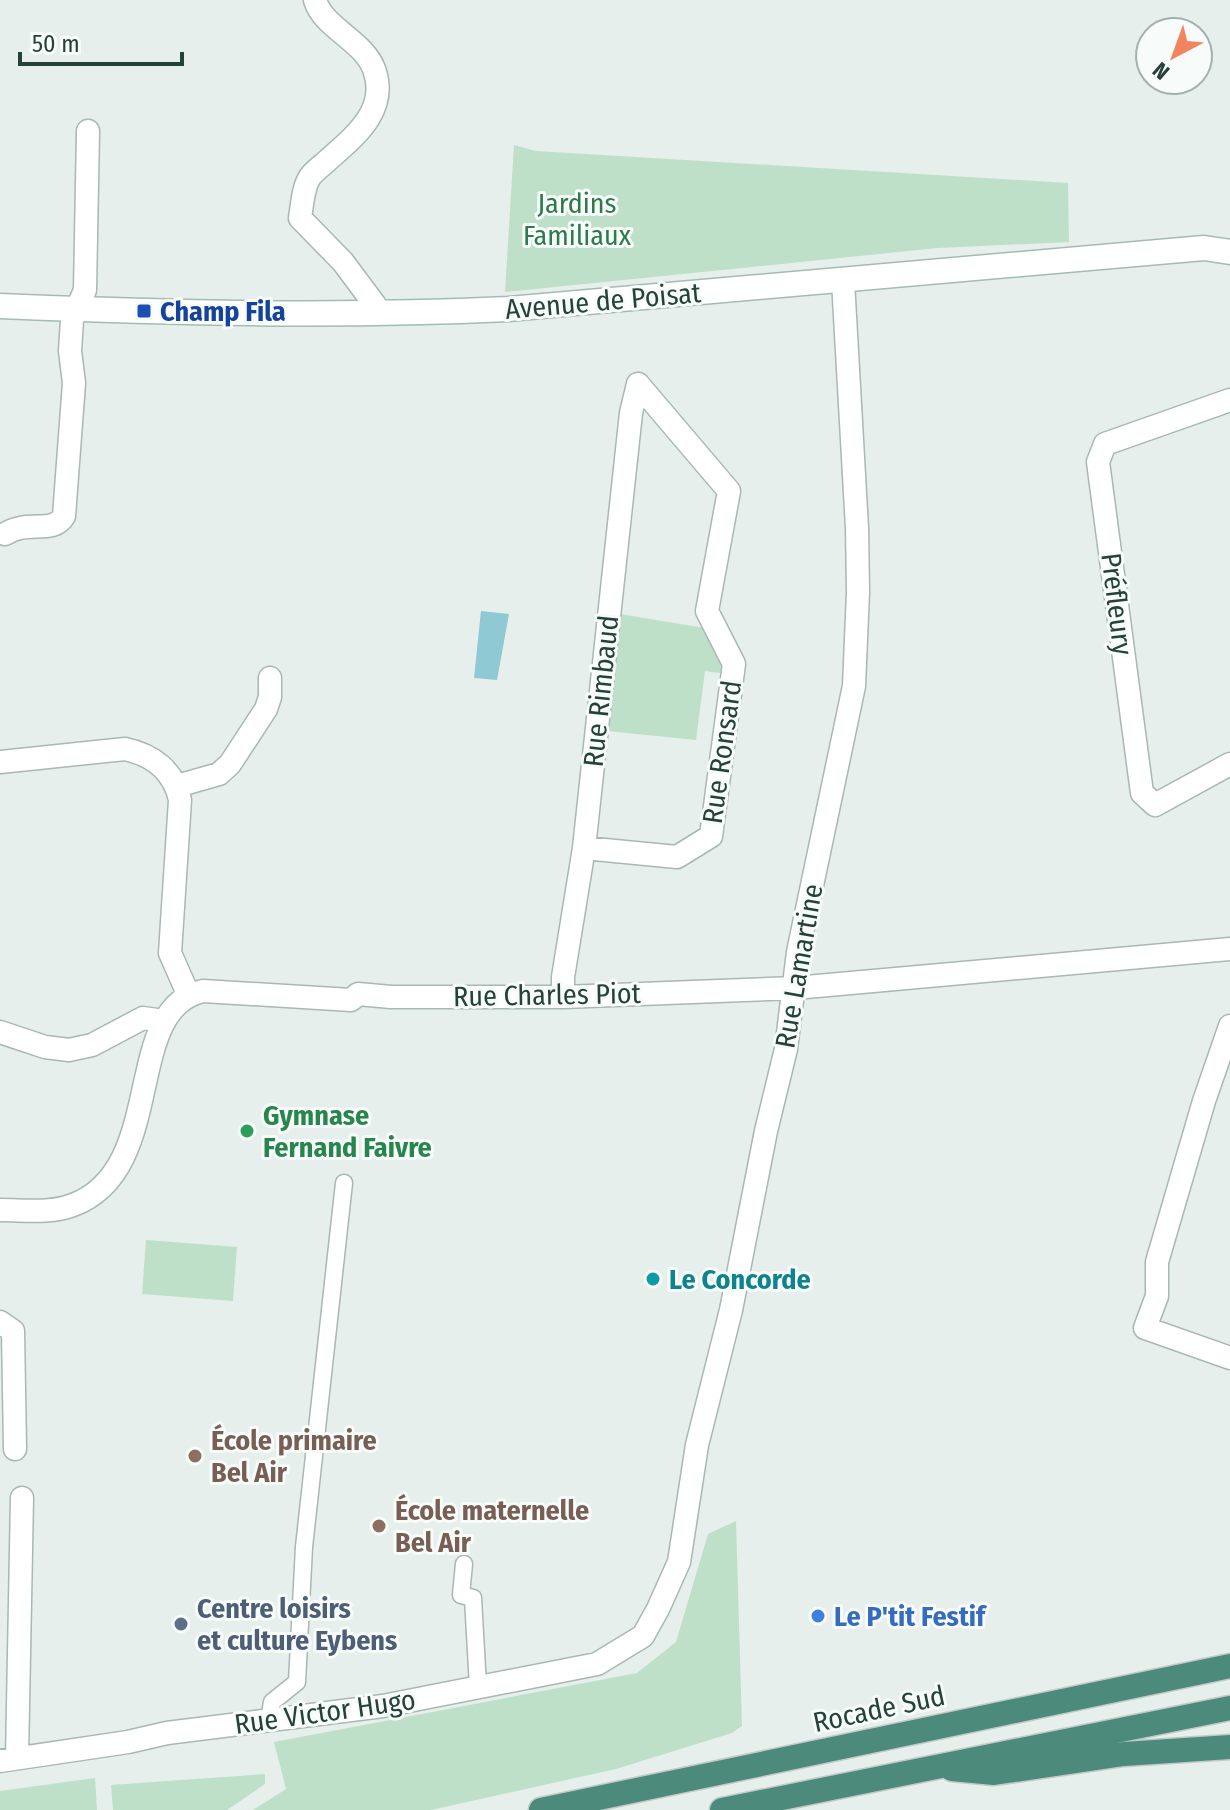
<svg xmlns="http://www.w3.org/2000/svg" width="1230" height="1810" font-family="'Fira Sans Condensed',sans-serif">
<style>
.green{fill:#bfe0c8}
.water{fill:#8ec9d4}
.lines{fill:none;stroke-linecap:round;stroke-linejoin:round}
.pedestrian-casing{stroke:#a8b8b2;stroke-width:19}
.minor-casing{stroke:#a8b8b2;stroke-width:25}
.secondary-casing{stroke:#a4bbb3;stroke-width:27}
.trunk-casing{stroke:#c2cac8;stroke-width:27}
.pedestrian{stroke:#fff;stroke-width:16}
.minor{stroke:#fff;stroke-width:22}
.secondary{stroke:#fff;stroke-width:24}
.trunk{stroke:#4c8a7c;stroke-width:24}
.transit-dot{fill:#1a4fb4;stroke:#f7fbf9;stroke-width:3}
.leisure-dot{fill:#2e9e5b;stroke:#f7fbf9;stroke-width:3}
.culture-dot{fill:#0f9aa8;stroke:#f7fbf9;stroke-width:3}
.education-dot{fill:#8d6e63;stroke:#f7fbf9;stroke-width:3}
.shop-dot{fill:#3f7fe0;stroke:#f7fbf9;stroke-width:3}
.service-dot{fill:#5c6f8a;stroke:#f7fbf9;stroke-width:3}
.labels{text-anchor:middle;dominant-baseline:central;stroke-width:6;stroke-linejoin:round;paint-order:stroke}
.park-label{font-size:28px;fill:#2d7a4b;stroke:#f7fbf9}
.street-label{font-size:28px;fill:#24423a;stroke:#f7fbf9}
.transit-label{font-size:28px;font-weight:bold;fill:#164399;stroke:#f7fbf9;text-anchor:start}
.leisure-label{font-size:28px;font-weight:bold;fill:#27864d;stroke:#f7fbf9;text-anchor:start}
.culture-label{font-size:28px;font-weight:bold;fill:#0d838f;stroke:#f7fbf9;text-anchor:start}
.education-label{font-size:28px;font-weight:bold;fill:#785e54;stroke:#f7fbf9;text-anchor:start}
.service-label{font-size:28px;font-weight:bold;fill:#4e5e75;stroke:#f7fbf9;text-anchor:start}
.shop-label{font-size:28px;font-weight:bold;fill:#366cbe;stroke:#f7fbf9;text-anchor:start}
</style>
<rect width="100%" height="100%" fill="#e6efeb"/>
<path class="green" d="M514 145 536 151 1068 183 1069 242 938 248 505 292Z
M620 614 705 628 724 656 720 673 705 671 696 740 607 731Z
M146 1240 237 1247 233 1301 142 1294Z
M736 1521 742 1726 732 1733 616 1769 431 1810H253L286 1789 274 1742 637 1673 676 1642 708 1534Z
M265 1774V1784L227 1810H113L111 1785Z
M95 1778 97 1810H0V1791Z"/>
<path class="water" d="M481 611 509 614 497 680 474 678Z"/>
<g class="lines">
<defs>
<path id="pedestrian" d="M464 1564 461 1595 473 1598 478 1687
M269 1721 272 1702 297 1682 304 1547 344 1183"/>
<path id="minor" d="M315 0C323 28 363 40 374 69 389 110 355 136 328 160 323 165 314 171 310 177 303 187 302 206 300 218L343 262 381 313
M1230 400 1105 444 1098 462 1142 793 1155 805 1230 764
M5 534C28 519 53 535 64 516L74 383 70 351 72 320 85 290 88 131
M0 762 125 749C153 755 174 771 180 800L170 953 189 996
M177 786 219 774 230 764 266 709 270 697V678
M584 848 677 857 711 836 734 664 707 611 729 491 638 384
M563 997V977L584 848 631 413 638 384
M1230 1026 1204 1101 1157 1262V1296L1145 1328 1230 1358
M0 1032 45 1047 69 1050 92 1045 143 1018 164 1021
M0 1210C24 1210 50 1214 73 1205 169 1169 121 1008 203 991L351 1000 358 994 391 997H563L795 988 1230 949
M0 1322 13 1331 15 1449
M17 1758 22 1498
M0 1761 128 1742 167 1733 383 1706 597 1664 643 1636 658 1609 679 1562 697 1445 731 1310 766 1131 786 1049 798 952 854 686 858 592 857 528 843 281"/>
<path id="secondary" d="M0 306C169 313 338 317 508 309L1204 248 1230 252"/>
<path id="trunk" d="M952 1769 994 1773 1124 1754 1230 1747
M541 1810 1230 1666
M722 1810 1230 1708"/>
</defs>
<use href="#pedestrian" class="pedestrian-casing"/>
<use href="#minor" class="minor-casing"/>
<use href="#secondary" class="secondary-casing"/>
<use href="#trunk" class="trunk-casing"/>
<use href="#pedestrian" class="pedestrian"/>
<use href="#minor" class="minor"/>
<use href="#secondary" class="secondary"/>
<use href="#trunk" class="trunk"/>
</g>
<rect class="transit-dot" x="136" y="303" width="16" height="16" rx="4"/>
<circle class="leisure-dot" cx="247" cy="1131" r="8"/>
<circle class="culture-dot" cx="653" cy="1279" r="8"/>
<g class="education-dot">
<circle cx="195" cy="1456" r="8"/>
<circle cx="379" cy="1526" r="8"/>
</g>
<circle class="shop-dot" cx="818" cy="1616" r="8"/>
<circle class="service-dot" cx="181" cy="1624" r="8"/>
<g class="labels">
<g class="park-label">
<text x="577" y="203">Jardins<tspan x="577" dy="32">Familiaux</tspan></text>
</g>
<g class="street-label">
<text transform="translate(603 301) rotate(-5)">Avenue de Poisat</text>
<text transform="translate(1117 604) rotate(83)">Préfleury</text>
<text transform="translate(601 691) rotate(-84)">Rue Rimbaud</text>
<text transform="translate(722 752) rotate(-82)">Rue Ronsard</text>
<text transform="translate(799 966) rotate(-80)">Rue Lamartine</text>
<text transform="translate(547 995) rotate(-1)">Rue Charles Piot</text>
<text transform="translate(879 1709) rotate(-12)">Rocade Sud</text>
<text transform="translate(325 1712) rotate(-8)">Rue Victor Hugo</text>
</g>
<g class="transit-label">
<text x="160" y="311">Champ Fila</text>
</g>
<g class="leisure-label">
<text x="263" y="1115">Gymnase<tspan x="263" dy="32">Fernand Faivre</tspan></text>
</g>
<g class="culture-label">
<text x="669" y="1279">Le Concorde</text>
</g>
<g class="education-label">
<text x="211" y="1440">École primaire<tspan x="211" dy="32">Bel Air</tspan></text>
<text x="395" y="1510">École maternelle<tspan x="395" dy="32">Bel Air</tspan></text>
</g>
<g class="service-label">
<text x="197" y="1608">Centre loisirs<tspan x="197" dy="32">et culture Eybens</tspan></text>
</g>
<g class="shop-label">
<text x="834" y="1616">Le P'tit Festif</text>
</g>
</g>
<g transform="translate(1174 56) rotate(221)"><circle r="38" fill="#f7fbf9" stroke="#a3b1ad" stroke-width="2"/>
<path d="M0-6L14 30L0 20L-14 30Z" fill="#f4845f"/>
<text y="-12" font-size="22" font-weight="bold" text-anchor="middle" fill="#24423a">N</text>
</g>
<path d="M20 52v12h162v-12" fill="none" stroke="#24423a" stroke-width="4"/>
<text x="32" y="52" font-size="24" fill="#24423a" stroke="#f7fbf9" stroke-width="6" paint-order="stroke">50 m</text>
</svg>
